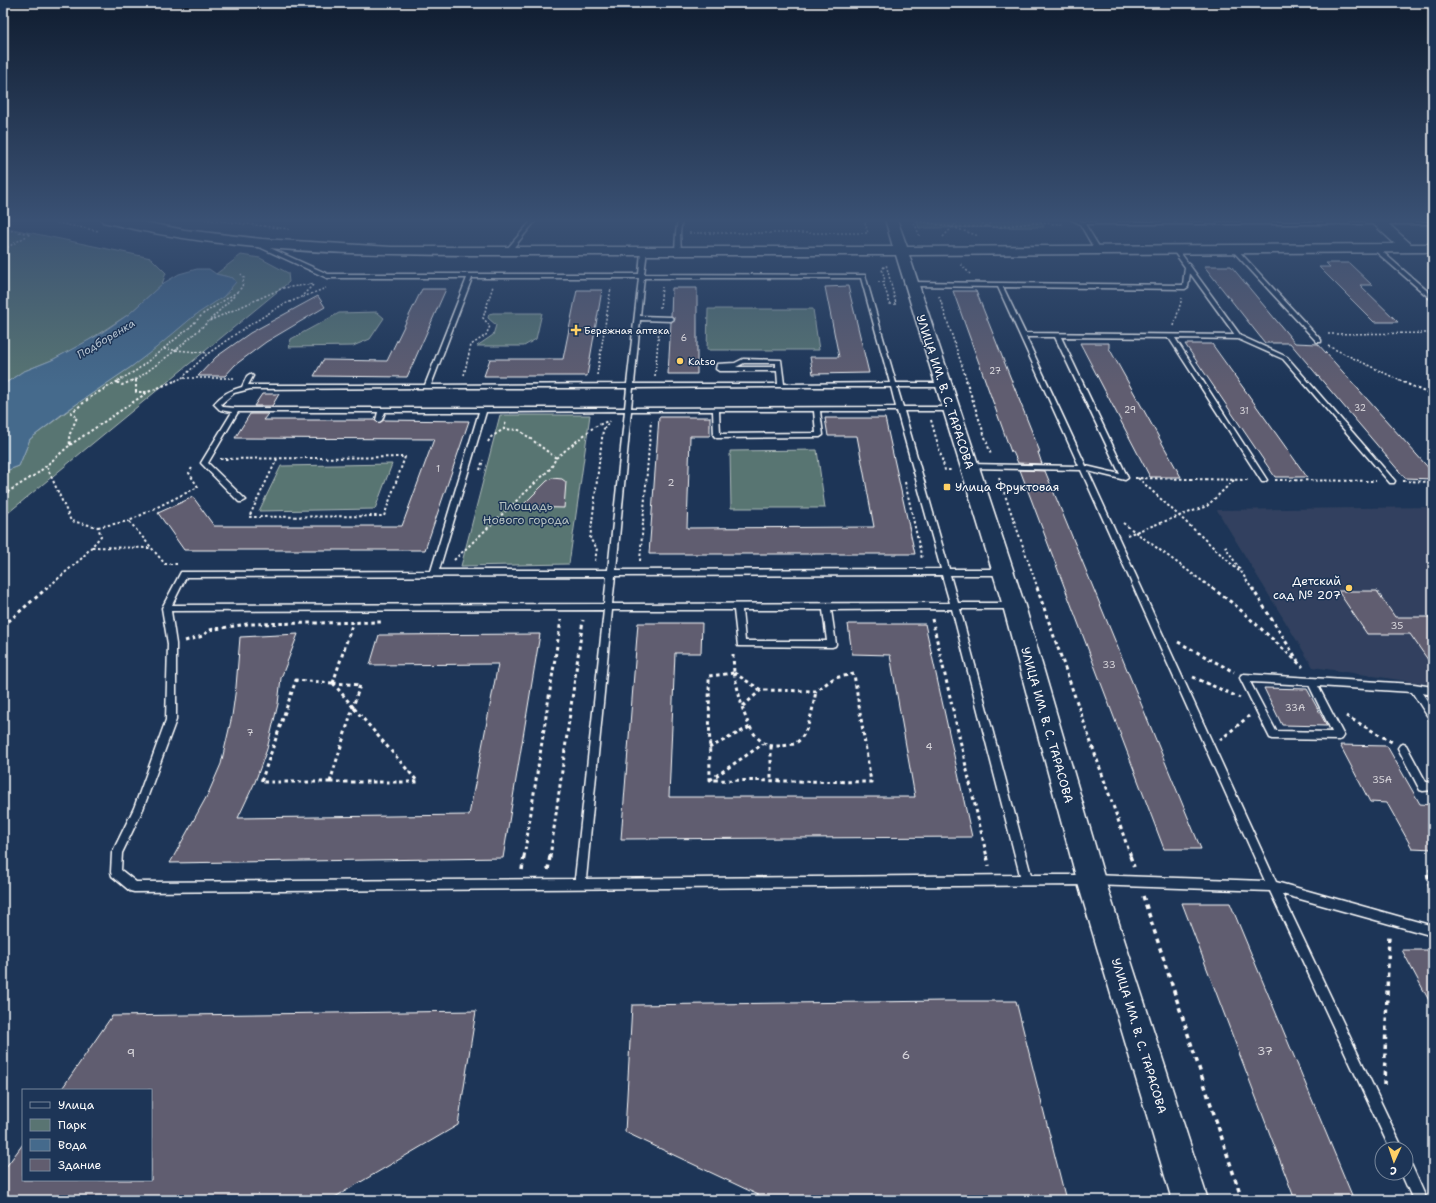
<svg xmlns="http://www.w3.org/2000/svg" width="1436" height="1203" font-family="'Shantell Sans',sans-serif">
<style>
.built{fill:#31415e}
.green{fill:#597472;stroke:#acbab8}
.water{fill:#456a8c;stroke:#8fa6ba}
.building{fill:#615d6f;stroke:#fff}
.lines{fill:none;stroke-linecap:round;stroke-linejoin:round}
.lane-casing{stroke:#fff;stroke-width:3}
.secondary-casing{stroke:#fff;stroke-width:3}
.path-far3{stroke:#fff;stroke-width:1.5;stroke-dasharray:2 2;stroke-linecap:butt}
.path-far2{stroke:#fff;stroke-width:2;stroke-dasharray:2.5 2.5;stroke-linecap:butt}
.path-far1{stroke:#fff;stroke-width:3;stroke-dasharray:3.5 3.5;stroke-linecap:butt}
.path{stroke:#fff;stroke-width:3.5;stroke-dasharray:4.5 4.5;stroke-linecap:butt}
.lane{fill:#1d3557;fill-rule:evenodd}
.secondary{fill:#1d3557;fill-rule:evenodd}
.poi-dot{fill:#ffd166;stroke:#1d3557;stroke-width:1.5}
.labels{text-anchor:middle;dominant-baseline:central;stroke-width:3;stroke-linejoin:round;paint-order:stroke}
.far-number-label{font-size:9px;fill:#d8d6db}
.far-poi-label{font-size:10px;fill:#fff;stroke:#1d3557;text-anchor:start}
.number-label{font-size:10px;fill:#d8d6db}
.far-water-label{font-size:11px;font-style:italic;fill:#b5c3d1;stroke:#1d3557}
.street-label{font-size:12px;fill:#fff;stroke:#1d3557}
.poi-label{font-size:12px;fill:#fff;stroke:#1d3557;text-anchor:start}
.park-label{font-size:12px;fill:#b4c0c0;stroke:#1d3557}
.near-number-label{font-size:12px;fill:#d8d6db}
</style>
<rect width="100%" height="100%" fill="#1d3557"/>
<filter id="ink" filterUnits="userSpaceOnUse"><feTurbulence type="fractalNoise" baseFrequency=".025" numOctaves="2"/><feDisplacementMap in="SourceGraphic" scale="8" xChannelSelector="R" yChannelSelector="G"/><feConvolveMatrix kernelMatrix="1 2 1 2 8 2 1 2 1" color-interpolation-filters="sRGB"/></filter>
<g filter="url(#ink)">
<path class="built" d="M1433 507V685L1313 667 1217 510Z"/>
<path class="green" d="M916 219H1039L1044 227 919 228Z
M3 227 151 258 166 273 162 284 129 314 83 344 52 360 22 372 3 385Z
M241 255 260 258 288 273 289 282 3 517V472L19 466 30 439 90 394 131 367 200 311 223 297 231 290 233 278 216 274Z
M708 309H813L819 350H707Z
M377 312 384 318 370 339 353 346 289 347 291 339 339 313Z
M493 313H542L536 339 524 346H477L493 335 496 325 488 318 489 314Z
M500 415H590L569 564 461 566Z
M817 450 825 508H731L730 451Z
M392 464 375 509 259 511 281 466Z"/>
<path class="water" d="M197 269H209L216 274 233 278 236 282 223 297 194 316 156 348 131 367 65 412 30 439 19 466 3 472V385L22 372 52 360 100 334 129 314 162 284 179 274Z"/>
<path class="building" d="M1326 263H1349L1372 285H1360L1398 322H1374L1319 267H1330Z
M1204 266H1231L1295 343 1318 344 1433 473V479L1405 478 1290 343H1265Z
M848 286 869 373 813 374 810 357H839L825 287Z
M672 288H697V374H668L671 322 675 319 671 316Z
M422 289H446L407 377 314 376 323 360 387 361Z
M577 290H602L587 376H484L490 359H563Z
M953 291H976L1040 452H1038L1042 464 1018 463 1013 452H1011Z
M318 296 325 307 266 342 235 365 225 376H198L216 357 250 333Z
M1080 343H1109V348L1181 477H1150Z
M1185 344H1212L1307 477H1275Z
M262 394H279L272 406H254Z
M250 414H268L263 420H375L378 423 383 420 469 421 425 550H184L158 513 193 497 214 526H402L434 439 235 438Z
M659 417H710V436H690L687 528 874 527 857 436H828L825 418H885L915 554H649Z
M1020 470 1045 471 1201 849H1164Z
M552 478 562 479 566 482 564 508 521 507 547 481Z
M1338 591H1377L1395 617H1433V667L1410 634H1367Z
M638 623H702L701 653H675L669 797H915L890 655 852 654 848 624H925L972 837 621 839Z
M298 634 281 678 278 704 267 749 255 782 238 818 469 815 498 664 370 665 379 635 540 634 503 858 170 863 208 794 221 764 232 716 236 687 240 637Z
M1264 688 1307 689 1327 726 1282 725Z
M1340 745 1387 746 1420 804 1433 805V849L1412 848 1387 803 1370 802Z
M1182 903H1230L1354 1200H1295Z
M1402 950H1433V1008Z
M944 1001H1016L1066 1200H769L625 1132 632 1005Z
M476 1011 458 1125 330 1200H3V1171L23 1144V1180H151V1090H61L112 1016Z"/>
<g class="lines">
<defs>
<path id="lane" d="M533 219H537L510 252H506V250Z
M678 219H682L680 233 681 251 678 253 675 251 676 233Z
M1070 219H1076L1083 222H1433V224H1085L1101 250 1098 252 1095 250 1080 224Z
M255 243H259L328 274H639L641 251 644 249 647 251 644 274 865 275 896 383H943L946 385 943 387H897L903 407H951L954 409 951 411H904L949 569H1002L1006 572 1002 575H950L958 603H1013L1016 604 1017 606 1016 608 1013 609H960L1031 875H1091L1265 881 1081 470 969 468 966 466 969 464 1079 466 998 287 911 286 908 284 911 282 1183 285 1185 267 1172 249 1177 248 1241 336 1287 357 1395 481 1394 483H1390L1283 359 1238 339 1175 338 1267 480 1264 482H1262L1169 338 1061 337 1128 478 1125 480 1088 471 1276 882 1433 926V936L1282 894 1403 1149H1390L1270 891 1091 885 134 892 130 891 112 876 111 872 112 853 134 808 166 720 168 644 162 608 181 572 431 571 479 412H385L382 420 379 422 376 420 378 412H238L208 463 246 500 242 502H239L201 463 232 412 220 410 214 404C221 395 230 390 242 387L247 376 250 374 253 376 248 385H425L467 278H327L255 245ZM1190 273 1235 335 1025 333 1003 287 1185 289 1188 287ZM472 278H639L627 384 431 385ZM644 278H861L890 383 784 384 781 360 743 359 735 363 717 364 716 369 719 371H777L778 384H634L640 320 671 321 674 319 671 317 640 316ZM1026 337H1055L1120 474 1086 466ZM744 363H776V367H722H736ZM779 387H891L896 407 631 408 633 388ZM425 388H627L625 408H236L224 407 221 404 234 393 250 389ZM625 411 608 570H439L486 412ZM631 411H713L714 436 717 438 820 437 823 435 820 411H897L941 569 616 570ZM719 411H814L816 433 720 434ZM942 575 950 603 612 604 615 576ZM607 576 604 604 172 605 186 577ZM952 609 1020 875 586 879 612 610H734L738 646 832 647 835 646 836 644 831 610ZM604 610 575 879 136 882 121 870 122 853 143 809 176 720V644L171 611ZM742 610H823L827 641H745Z
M1373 247H1377L1433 296V301L1373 249Z
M1232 248H1236L1321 340V342H1317L1232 250Z
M1244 674 1414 684 1433 687V695L1422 693 1433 709V721L1430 720 1412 692 1318 686 1344 736 1342 739 1339 740 1273 739 1270 738 1240 678 1241 675ZM1250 682 1309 685 1332 732 1276 731Z
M1403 744 1406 745 1426 782H1433V790L1423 791 1420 790 1398 748 1400 745Z
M1406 1163 1411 1164 1427 1200H1413L1401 1173H1406Z"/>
<path id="secondary" d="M101 219H127L185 230 262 239 391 247H893L885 219H897L907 247 1395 244 1368 219H1383L1411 244H1433V252L909 255 1025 606 1105 880 1208 1200H1172L1077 880 1003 606 896 255C772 255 648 255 524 255 384 255 241 256 103 222Z"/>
</defs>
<use href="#lane" class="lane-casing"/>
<use href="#secondary" class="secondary-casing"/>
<path class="path-far3" d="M37 219 99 231
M204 219 289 229
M913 219 920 237
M975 219 987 226 994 219
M913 220 952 227 979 236
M918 220 928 219
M952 227H997L1032 223 1063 224
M3 229 30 234 3 250
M689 233H868L864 219
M943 237 960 219
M961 264 970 274
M878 282H883L890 304H896L886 264
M883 282 885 281 882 269 885 266
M237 292 242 287 244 278 241 274
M234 296 209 321 283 288 314 284
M939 296 967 381
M303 297 326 288
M660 308 662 287
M1174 326 1182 298
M1328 334 1433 333
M1328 346 1401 381
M164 349 209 353
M464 375 471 345 486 335 490 326 483 318 493 286
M597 375 611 288
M655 376 659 329
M234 378H182L206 355 240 331 282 305 300 298 314 284
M136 380 176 350 209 321
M118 381 137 370 189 328 203 314 237 292
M132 381 136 379V381
M175 381 182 378"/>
<path class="path-far2" d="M136 380V392H148
M966 380 991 455
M1399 380 1433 396
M117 382 122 385 134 380
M931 420 945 470H952
M488 442 491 437 504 429 506 421
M70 445 148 392 177 380
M556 458 594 427 608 421
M220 459 405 457 384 516 249 517 277 459
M480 470 483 460
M999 478 1038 589
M1135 478 1248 480
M1138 478 1239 571
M1275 480 1376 481
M1403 481 1433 482
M905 482 922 559
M3 495 38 473 70 445 69 436 77 417 71 413 92 396 120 380
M1123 523 1213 589
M98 527 129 521
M1127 535 1207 506 1234 480
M1225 546 1252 589
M92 547 151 548
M454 560 551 468 556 458 519 430 504 429
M595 561 597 548 590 539 603 430 610 421
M640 561 651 421
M177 564H165L129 521 198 487 189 473 193 466
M46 589 82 558 101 536 98 527 71 521 47 467"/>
<path class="path-far1" d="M1037 588 1131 857
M1212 588 1235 605 1303 667
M1252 588 1298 661
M932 619 987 857
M3 626 47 588
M185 641 203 636 209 630 247 624 382 622
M1178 642 1234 672
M733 654 734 673
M734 673 761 690 816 691 834 678 854 674 871 782 710 780 709 676Z
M734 673C739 693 742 715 753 732 759 741 767 747 778 746 783 746 789 745 794 744 809 737 813 706 816 691
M1193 677 1240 698
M333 683 360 685 353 707
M333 683 353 707
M333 683 353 622
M743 706 761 690
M1346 716 1392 742
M1220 740 1249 716
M771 746V781
M709 748 750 727
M710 780 763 744
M330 782H418L353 707
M330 782H261L296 680 333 683
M330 782 353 707
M524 857 561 620
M550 857 583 620"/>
<path class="path" d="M987 856 989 866
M1130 856 1134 867
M522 870 524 856
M548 870 550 856
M1433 870 1427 871 1433 907
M1143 896 1242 1200
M1384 1085 1389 934"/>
<use href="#lane" class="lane"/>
<use href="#secondary" class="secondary"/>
</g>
</g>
<linearGradient id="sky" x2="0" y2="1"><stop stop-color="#101d30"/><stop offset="0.57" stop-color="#3a5174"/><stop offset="1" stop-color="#3a5174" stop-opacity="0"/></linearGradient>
<rect width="1436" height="387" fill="url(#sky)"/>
<g class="poi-dot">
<path d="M574 324h4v4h4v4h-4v4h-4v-4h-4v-4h4z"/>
<circle cx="680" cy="361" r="4"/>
<rect x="943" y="483" width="8" height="8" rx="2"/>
<circle cx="1349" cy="588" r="4"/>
</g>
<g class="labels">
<g class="far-number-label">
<text x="684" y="338">6</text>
<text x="995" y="371">27</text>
<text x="1360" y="408">32</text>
<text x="1130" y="410">29</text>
<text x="1244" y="411">31</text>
</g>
<g class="far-poi-label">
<text x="584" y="330">Бережная аптека</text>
<text x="688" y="361">Katso</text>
</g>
<g class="number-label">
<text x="438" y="468">1</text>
<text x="671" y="482">2</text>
<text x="1397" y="625">35</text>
<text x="1109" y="664">33</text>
<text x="1295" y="707">33А</text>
<text x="250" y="732">7</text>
<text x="929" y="746">4</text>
<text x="1382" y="779">35А</text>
</g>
<g class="far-water-label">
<text transform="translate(106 339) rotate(-31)">Подборенка</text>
</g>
<g class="street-label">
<text transform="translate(945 392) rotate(72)">УЛИЦА ИМ. В. С. ТАРАСОВА</text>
<text transform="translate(1047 725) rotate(74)">УЛИЦА ИМ. В. С. ТАРАСОВА</text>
<text transform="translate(1139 1036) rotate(73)">УЛИЦА ИМ. В. С. ТАРАСОВА</text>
</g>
<g class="poi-label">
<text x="955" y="487">Улица Фруктовая</text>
<text x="1341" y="581" text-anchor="end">Детский<tspan x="1341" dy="14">сад № 207</tspan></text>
</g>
<g class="park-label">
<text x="526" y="506">Площадь<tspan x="526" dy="14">Нового города</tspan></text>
</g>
<g class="near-number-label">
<text x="1265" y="1051">37</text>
<text x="131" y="1053">9</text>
<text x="906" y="1055">6</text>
</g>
</g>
<rect width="1436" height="1203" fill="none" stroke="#1d3557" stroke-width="16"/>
<rect x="8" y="8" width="1420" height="1187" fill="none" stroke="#fff" stroke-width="1.5" filter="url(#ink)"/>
<rect x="22" y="1089" width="130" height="92" fill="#1d3557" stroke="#77869a"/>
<rect x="30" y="1102" width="20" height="6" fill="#1d3557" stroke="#77869a"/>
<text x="58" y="1109" font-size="12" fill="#ffffff">Улица</text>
<rect x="30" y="1119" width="20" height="12" fill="#597472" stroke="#77869a"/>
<text x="58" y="1129" font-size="12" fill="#ffffff">Парк</text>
<rect x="30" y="1139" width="20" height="12" fill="#456a8c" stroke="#77869a"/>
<text x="58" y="1149" font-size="12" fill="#ffffff">Вода</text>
<rect x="30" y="1159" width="20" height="12" fill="#615d6f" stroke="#77869a"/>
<text x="58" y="1169" font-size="12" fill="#ffffff">Здание</text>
<g transform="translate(1394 1161) rotate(183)"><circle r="19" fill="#1d3557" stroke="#77869a"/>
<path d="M0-3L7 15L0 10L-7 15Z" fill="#ffd166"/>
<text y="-6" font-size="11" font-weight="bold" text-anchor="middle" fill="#ffffff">С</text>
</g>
</svg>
